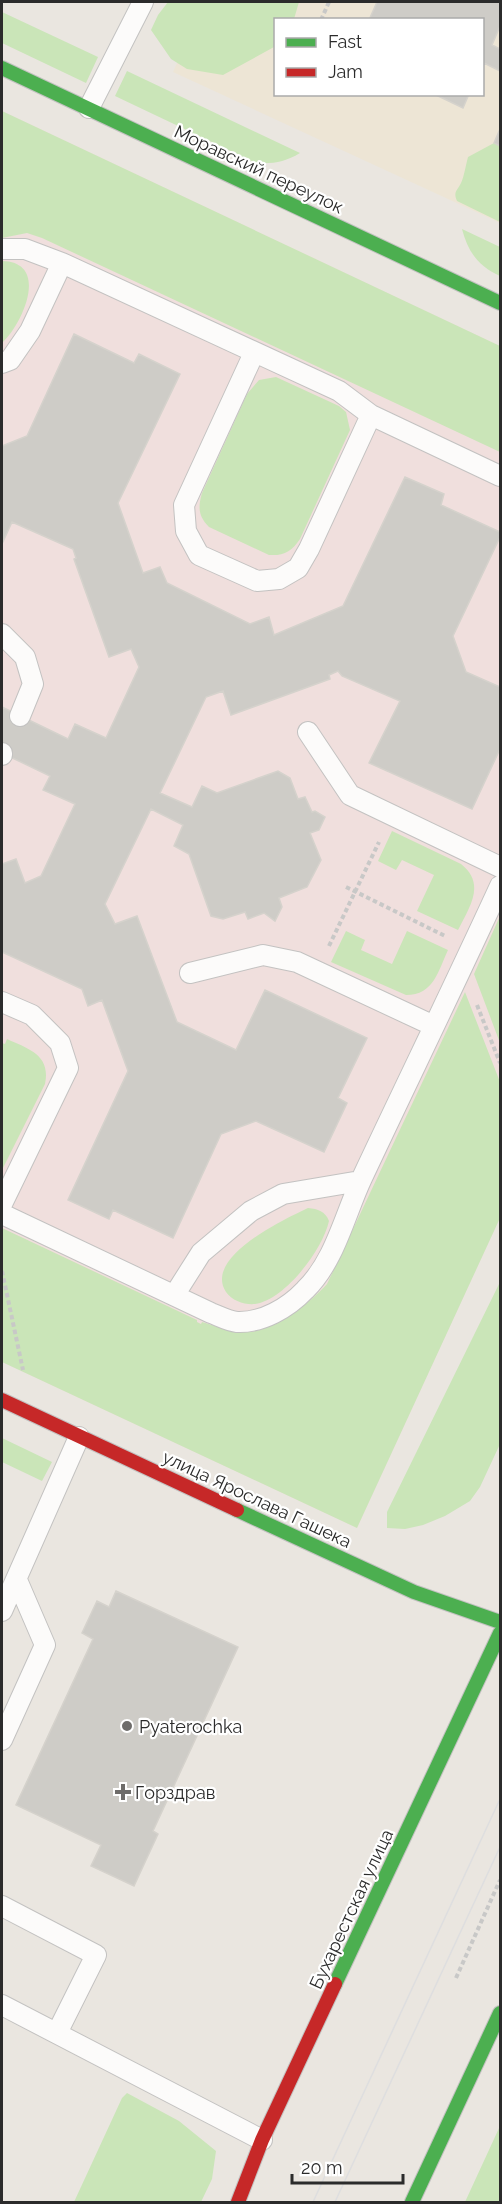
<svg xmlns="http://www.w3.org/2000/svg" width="502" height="2204" font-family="Raleway,sans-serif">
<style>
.education{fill:#ede5d5;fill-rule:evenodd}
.medical{fill:#f0dfdd}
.green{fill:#cae5b8}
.building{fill:#ceccc7;stroke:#d5d2cc;stroke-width:1.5}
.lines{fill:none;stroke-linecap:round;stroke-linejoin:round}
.lane-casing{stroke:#c3c2c1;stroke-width:22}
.fast-casing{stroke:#c3c2c1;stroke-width:16}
.jam-casing{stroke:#c3c2c1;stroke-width:16}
.path{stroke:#c8c8c7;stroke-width:4;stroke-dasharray:4.5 3;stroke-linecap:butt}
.lane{stroke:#fcfbfa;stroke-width:20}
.fast{stroke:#4caf50;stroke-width:14}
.jam{stroke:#c62828;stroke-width:14}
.tram{stroke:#dededf;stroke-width:1.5}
.poi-dot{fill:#6e6c6a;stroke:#fff;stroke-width:2}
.labels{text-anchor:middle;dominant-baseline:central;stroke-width:4.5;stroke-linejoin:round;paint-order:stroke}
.street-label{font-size:18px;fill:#2b2b2b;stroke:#fff}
.poi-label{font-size:18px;fill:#2b2b2b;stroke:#fff;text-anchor:start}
</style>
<rect width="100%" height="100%" fill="#eae6e0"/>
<path class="education" d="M205 2H500V223L173 72ZM276 20H482V94H276Z"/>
<path class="medical" d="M2 111 500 346V1218L357 1528 2 1362Z"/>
<path class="green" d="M168 2H299L294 19 276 20 275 45 274 47 223 75 187 69 171 59 151 30 158 15Z
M2 12 98 57 86 83 2 43Z
M127 71 300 153C285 162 274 164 256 163L115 96Z
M2 111 500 346V452L42 238 27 233 2 238Z
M494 143 500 146V222L457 201C453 192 457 191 461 183 464 177 466 164 468 157Z
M462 229 500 247V276C478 266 468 252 462 229Z
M2 261C51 262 22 325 2 343Z
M276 377 339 406 346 412 350 430 300 539C292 551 284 556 269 555L209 527C198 516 198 507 202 493L247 394 259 380Z
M392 831 461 864C486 884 470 906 458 930L417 911 434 875 402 860 396 870 378 861Z
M500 916V1043L474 974Z
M346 931 365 940 361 950 392 964 407 931 448 950C438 971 434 995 406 995L331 962Z
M465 992 500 1082V1218L357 1528 2 1362V1228L197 1320V1322L201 1324 202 1322C215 1326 229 1331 243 1332 271 1334 310 1303 327 1284Z
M7 1039C29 1049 51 1055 45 1084L2 1170V1043L5 1044Z
M308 1208C318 1209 325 1211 329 1221 323 1249 285 1300 255 1304 245 1305 232 1301 226 1292 203 1257 285 1219 308 1208Z
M500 1282V1444L480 1487 470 1501 445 1516 423 1525 405 1529 387 1528V1512Z
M2 1438 52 1462 42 1481 2 1462Z
M127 2093 179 2121 216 2151 212 2179 201 2202H74L122 2098Z
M500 2126V2202H465Z"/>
<path class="building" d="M377 2H500V26L492 45 500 49V71L484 63 482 66V20H369Z
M434 94H469L463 108Z
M500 129V146L494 143Z
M74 334 134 363 139 354 180 374 118 503 143 573 160 567 167 583 250 624 269 617 274 635 343 606 405 477 444 494 441 505 500 532V537L453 636 466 672 500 687V749L472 809 369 763 400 701 342 676 338 671 329 675 330 679 231 715 223 691 206 697 160 793 192 807 202 786 217 793 278 771 290 778 298 799 305 797 312 812 315 811 325 817 319 830 310 833 321 860 307 887 279 898 282 907 275 921 264 913 248 919 245 912 223 919 211 916 189 854 174 846 183 825 151 809 105 904 115 924 137 916 177 1022 236 1050 265 990 367 1038 338 1098 347 1103 324 1152 256 1121 221 1134 173 1238 113 1210 109 1219 68 1200 128 1071 102 1000 88 1006 82 989 2 952V864L16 859 25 883 41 876 75 804 43 790 50 776 2 753V707L68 739 75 724 106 738 139 667 131 649 109 657 74 559 76 558 73 549 12 522 2 544V446L27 436Z
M116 1591 238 1647 153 1831 158 1834 134 1886 91 1866 101 1845 16 1805 93 1639 82 1633 97 1601 109 1607Z"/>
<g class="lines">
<defs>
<path id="lane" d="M89 108 143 2
M2 249H25L62 263 339 391 371 415 500 476
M254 353 184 505 186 531 199 555 257 581 279 579 298 568 309 549 371 415
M2 363 10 360 30 331 62 263
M2 634 25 657 33 684 20 716
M308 732 350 795 500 867
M2 755V753
M190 973 263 955 297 962 434 1026
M2 1002 32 1015 60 1043 68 1068 2 1204
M2 1214 211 1313C219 1316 228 1321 237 1322 262 1323 288 1308 305 1290 335 1261 345 1214 362 1178 408 1080 455 984 500 886
M175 1294 201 1253 251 1211 283 1194 360 1181
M2 1611 79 1437
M2 1740 45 1645 17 1580
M2 1906 96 1955 57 2033
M2 2005 262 2140"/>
<path id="fast" d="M2 68 500 303
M237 1510 414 1592 500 1622
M335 1984 500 1633
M412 2202 500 2013"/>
<path id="jam" d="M2 1400 237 1510
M238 2202 262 2140 335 1984"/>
</defs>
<use href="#lane" class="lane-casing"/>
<use href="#fast" class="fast-casing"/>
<use href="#jam" class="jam-casing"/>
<path class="path" d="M321 20 329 2
M346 887 445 936
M329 946 379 842
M477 1005 500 1063
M2 1271 23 1370
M456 1978 500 1880"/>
<use href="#lane" class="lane"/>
<use href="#fast" class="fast"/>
<use href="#jam" class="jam"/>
<path class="tram" d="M313 2202 500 1799
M335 2202 500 1847"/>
</g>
<g class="poi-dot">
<circle cx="127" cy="1726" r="6"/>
<path d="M120 1783h6v6h6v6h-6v6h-6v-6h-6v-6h6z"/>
</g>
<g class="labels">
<g class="street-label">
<text transform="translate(259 169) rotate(25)">Моравский переулок</text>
<text transform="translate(257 1499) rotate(25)">улица Ярослава Гашека</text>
<text transform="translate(351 1909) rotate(-65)">Бухарестская улица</text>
</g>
<g class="poi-label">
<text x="139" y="1726">Pyaterochka</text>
<text x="135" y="1792">Горздрав</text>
</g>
</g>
<rect width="502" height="2204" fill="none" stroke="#2b2b2b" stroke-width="6"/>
<rect x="274" y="18" width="210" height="78" fill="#ffffff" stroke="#aaaaaa" stroke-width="1.5"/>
<rect x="286" y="38" width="30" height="9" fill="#4caf50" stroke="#aaaaaa" stroke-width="1.5"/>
<text x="328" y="48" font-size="18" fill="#2b2b2b">Fast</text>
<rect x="286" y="68" width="30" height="9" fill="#c62828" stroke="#aaaaaa" stroke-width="1.5"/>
<text x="328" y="78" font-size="18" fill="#2b2b2b">Jam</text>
<path d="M292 2174v9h111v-9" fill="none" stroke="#2b2b2b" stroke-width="3"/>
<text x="301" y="2174" font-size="18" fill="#2b2b2b" stroke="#ffffff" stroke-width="4.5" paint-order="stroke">20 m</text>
</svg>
